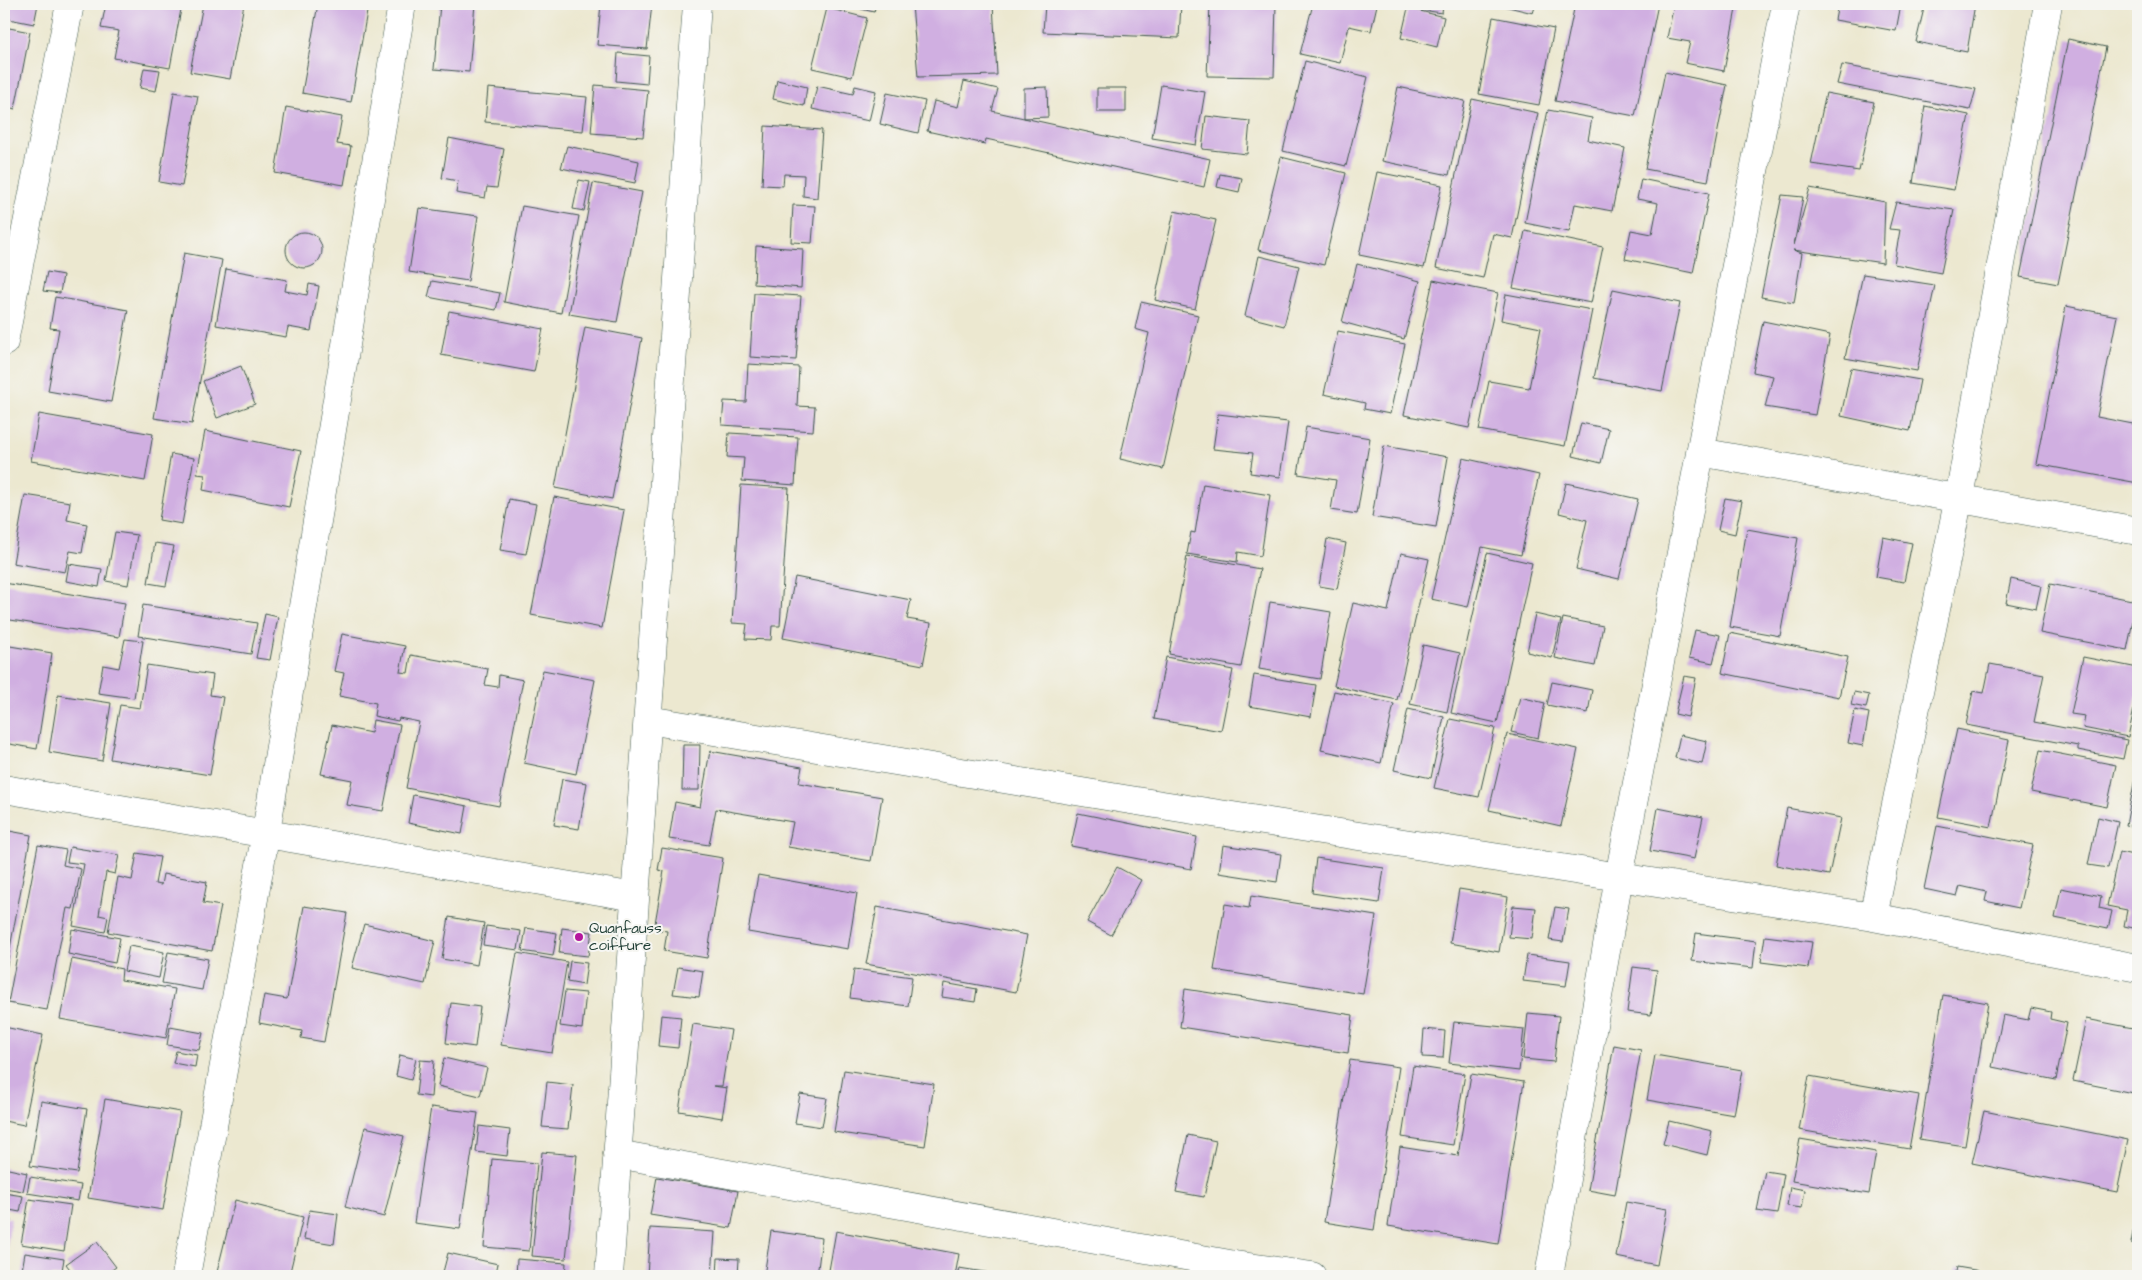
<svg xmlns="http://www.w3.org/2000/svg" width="2142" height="1280" font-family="'Architects Daughter',sans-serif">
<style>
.building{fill:#d0afe1}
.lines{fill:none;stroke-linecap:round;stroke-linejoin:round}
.minor-casing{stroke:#3e574b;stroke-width:29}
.minor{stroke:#fff;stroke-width:28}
.poi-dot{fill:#b5179e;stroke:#f6f6f2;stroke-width:2}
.labels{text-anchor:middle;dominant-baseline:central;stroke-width:4;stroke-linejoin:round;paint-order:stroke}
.poi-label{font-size:15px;fill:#1f3d34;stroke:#f6f6f2;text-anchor:start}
</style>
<rect width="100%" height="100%" fill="#f6f6f2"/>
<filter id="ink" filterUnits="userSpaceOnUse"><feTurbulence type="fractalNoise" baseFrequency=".02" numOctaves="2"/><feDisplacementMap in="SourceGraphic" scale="10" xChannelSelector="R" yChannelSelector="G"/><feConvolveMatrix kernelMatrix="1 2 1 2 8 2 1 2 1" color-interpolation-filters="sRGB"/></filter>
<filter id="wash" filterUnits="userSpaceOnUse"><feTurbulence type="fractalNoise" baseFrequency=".0096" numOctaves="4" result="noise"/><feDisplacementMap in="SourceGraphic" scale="20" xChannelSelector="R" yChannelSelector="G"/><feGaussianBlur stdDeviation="1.12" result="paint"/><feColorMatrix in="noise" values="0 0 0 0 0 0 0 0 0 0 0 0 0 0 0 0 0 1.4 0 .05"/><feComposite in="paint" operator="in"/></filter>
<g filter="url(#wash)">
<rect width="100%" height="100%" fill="#ece8d0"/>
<g id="blocks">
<path class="building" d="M4 4H38L34 24 4 18Z
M106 4H182L170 68 114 58 119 31 101 28Z
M203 4H244L230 79 190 72Z
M318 4 368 6 351 102 302 93Z
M440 4H475L469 72 434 69Z
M601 4H652L647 49 597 45Z
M863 4H876L874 12 861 9Z
M912 4H993L997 75 918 77Z
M1045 4H1181L1179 38 1043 32Z
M1210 4H1276L1274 77 1207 76Z
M1313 4 1377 5 1371 31 1349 26 1340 63 1300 54Z
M1408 4H1443L1442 13 1408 8Z
M1496 4H1536L1533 13Z
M1575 4H1658L1635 116 1555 101Z
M1674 4H1737L1724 71 1685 63 1690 42 1667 38Z
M1838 4H1901L1896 31 1835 20Z
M1925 4H1975L1967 52 1916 42Z
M827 8 867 18 852 77 812 68Z
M1408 8 1444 17 1437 47 1401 38Z
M1493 17 1554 29 1539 105 1479 94Z
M4 27 30 32 15 109 4 106Z
M2068 39 2106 47 2058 284 2020 277Z
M618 53 649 56 647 84 616 81Z
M1305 61 1368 77 1346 166 1283 151Z
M1842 65 1976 89 1970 110 1837 84Z
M144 68 160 70 156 91 140 88Z
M1665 72 1727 85 1708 181 1645 169Z
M777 80 807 87 804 106 773 99Z
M964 81 998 89 992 111 1210 159 1204 187 986 139 985 144 927 131 934 101 958 107Z
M595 85 648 90 643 137 591 133Z
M1161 85 1205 92 1196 145 1152 138Z
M817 86 853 94 855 86 876 91 869 121 812 109Z
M1047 87 1048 117 1024 118V88Z
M1398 87 1465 101 1449 175 1382 161Z
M488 88 587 97 583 131 485 122Z
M1097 88H1126V112H1097Z
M174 92 198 96 182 186 159 182Z
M887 93 925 101 918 133 880 124Z
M1826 93 1874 102 1859 171 1811 164Z
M1472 99 1538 113 1512 238 1493 234 1483 278 1436 268Z
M1925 106 1969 115 1954 190 1913 183Z
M286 107 342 117 337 144 351 146 344 185 275 173Z
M1548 110 1592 118 1588 140 1625 148 1612 211 1575 204 1569 232 1525 223Z
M1206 116 1250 121 1247 154 1202 149Z
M765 126 822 130 817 198 803 196 804 175 784 174 783 186 762 185Z
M449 138 504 149 497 188 487 187 485 198 456 193 458 181 442 178Z
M567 146 639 161 635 183 561 168Z
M1281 157 1346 173 1324 265 1258 250Z
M1377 172 1442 185 1424 268 1359 255Z
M1220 174 1242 178 1239 192 1217 187Z
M1641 179 1709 193 1693 273 1625 259 1631 230 1652 234 1658 203 1637 199Z
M579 180 590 182 584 211 573 209Z
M593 183 642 192 617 322 569 314Z
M1810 188 1885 202 1883 263 1793 250 1802 253 1794 303 1761 297 1782 195 1803 197 1794 245Z
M1896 202 1954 210 1941 273 1894 264 1900 230 1889 229Z
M793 205 815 206 812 243 791 242Z
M522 206 579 216 561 313 504 302Z
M419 208 478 216 468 281 409 272Z
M1174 211 1216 220 1195 309 1155 300Z
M1525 231 1603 247 1591 303 1513 288Z
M286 250a18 18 0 1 1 36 0a18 18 0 1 1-36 0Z
M756 246 803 249 801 288 754 284Z
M184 253 222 260 192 424 154 418Z
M1259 256 1299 266 1284 326 1245 316Z
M1357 264 1420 281 1404 339 1342 322Z
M226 269 287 280 285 291 307 295 309 284 319 286 311 331 288 327 286 337 216 325Z
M47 272 63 275 60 293 43 291Z
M1863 274 1935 285 1917 371 1845 358Z
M1433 280 1498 293 1469 428 1404 415Z
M432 281 500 293 496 310 428 297Z
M1613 289 1680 303 1662 391 1594 378Z
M754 293 801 296 796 360 750 357Z
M1506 294 1592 310 1565 446 1479 430 1489 381 1529 388 1541 328 1501 320Z
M55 297 128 310 111 402 48 391 59 329 50 328Z
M1141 302 1198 315 1163 469 1120 459 1149 333 1135 329Z
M2066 306 2117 316 2097 417 2138 425V483L2036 464Z
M449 311 543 329 534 372 441 355Z
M1763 321 1830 335 1815 415 1765 407 1773 376 1753 372Z
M585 327 642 338 612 499 555 488Z
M1338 331 1405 344 1390 414 1364 409 1365 403 1324 394Z
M748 364 799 367 797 406 815 407 813 431 722 425 724 401 746 402Z
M241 366 255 404 217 418 203 381Z
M1851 368 1920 380 1910 431 1841 416Z
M39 414 153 434 145 481 31 461Z
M1218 414 1288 422 1280 477 1250 473 1253 453 1213 449Z
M1581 423 1609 429 1601 463 1573 456Z
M1306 427 1370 438 1357 514 1331 510 1336 480 1298 474Z
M205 431 301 451 289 507 203 490 205 475 197 474Z
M729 433 798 437 795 485 742 481 744 458 727 457Z
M1384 446 1448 457 1436 527 1372 517Z
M171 454 194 458 182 524 159 520Z
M1463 458 1539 475 1521 555 1482 547 1468 607 1431 599Z
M1566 483 1638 499 1619 579 1576 569 1587 520 1559 513Z
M1203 484 1270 495 1261 556 1238 552 1237 562 1187 554 1191 532 1195 533Z
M741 485 789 488 780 626H772L771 640 745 639 747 624 732 623Z
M25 495 70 502 67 520 87 524 82 553 70 551 65 572 13 563Z
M554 497 624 510 602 628 531 615Z
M1725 498 1742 501 1735 534 1718 530Z
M509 499 536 504 526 554 500 550Z
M1747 529 1798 538 1780 636 1730 627Z
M115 532 137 535 128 585 106 581Z
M1883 537 1912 543 1904 582 1876 577Z
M1327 539 1346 543 1337 589 1319 586Z
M155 543 174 546 166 586 148 583Z
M1401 553 1429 559 1397 700 1334 686 1353 603 1388 611Z
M1487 553 1532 563 1497 723 1451 713Z
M1187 556 1260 569 1241 667 1169 654Z
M69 564 102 569 99 587 66 581Z
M795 577 911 600 907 619 931 623 923 665 783 638Z
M2011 579 2041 586 2036 609 2006 603Z
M4 583 125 603 119 637 4 619Z
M2050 584 2137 601 2127 650 2040 633Z
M1270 602 1331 612 1320 679 1259 669Z
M143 605 257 623 251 654 138 636Z
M265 614 278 617 270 660 256 658Z
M1535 614 1561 620 1552 658 1527 652Z
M1563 618 1603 626 1595 666 1555 658Z
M1695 630 1720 635 1713 663 1689 658Z
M1730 633 1848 657 1839 697 1722 673Z
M342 634 405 646 400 672 408 673 411 655 488 669 485 685 498 687 499 675 523 680 499 806 406 788 419 722 399 718 398 721 374 716 376 703 339 696 344 673 334 671Z
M125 639 143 641 134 698 98 693 103 665 119 668Z
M4 645 52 653 37 749 4 743Z
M1423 645 1460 653 1447 712 1410 704Z
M1166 657 1233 670 1221 731 1154 719Z
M2083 657 2138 668V690L2128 737 2083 728 2085 716 2071 714Z
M1990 664 2044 674 2034 722 2127 740 2123 759 2078 750V746L1966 725 1973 691 1984 693Z
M147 665 213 675 210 695 223 697 210 775 110 759 120 705 140 708Z
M543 670 595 680 576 774 524 763Z
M1254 675 1316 685 1311 717 1249 706Z
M1684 676 1696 678 1688 717 1675 714Z
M1552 682 1592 690 1588 713 1547 705Z
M1334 691 1394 704 1381 763 1321 750Z
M1854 692 1869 695 1866 708 1851 705Z
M58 695 111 703 102 761 49 752Z
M1520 697 1545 703 1538 738 1511 732Z
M1408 709 1444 717 1431 778 1394 770Z
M1855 710 1869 713 1863 746 1848 743Z
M1450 719 1495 728 1479 797 1434 788Z
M373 720 400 725 383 811 347 805 352 780 321 774 332 725 371 733Z
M1957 729 2009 740 1991 827 1938 817Z
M1507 734 1578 749 1561 826 1489 810Z
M1680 735 1707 741 1702 764 1675 758Z
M683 745H700L699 790H682Z
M2040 750 2116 765 2107 807 2031 792Z
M710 751 802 767 799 783 882 797 871 861 788 847 793 822 716 809 709 845 669 839 675 802 700 807Z
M2137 768H2138V827L2126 825Z
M562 779 587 783 579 829 554 825Z
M413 795 467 806 462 834 408 823Z
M1658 808 1703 817 1694 859 1650 851Z
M1787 808 1841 818 1829 875 1776 865Z
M1078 813 1197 837 1191 869 1071 846Z
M2098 817 2118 822 2108 868 2088 865Z
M1937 826 2033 845 2019 908 1985 901 1987 892 1960 886 1957 896 1924 889Z
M4 830 31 835 5 975H4Z
M38 845 66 850 63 865 81 869 73 909 67 908 47 1010 8 1003Z
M1223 845 1281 854 1277 882 1219 873Z
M70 847 119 855 115 874 106 872 99 915 108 917 105 932 73 926 84 864 67 862Z
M662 848 723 858 707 958 664 951 667 931 654 929 664 871 658 870Z
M2119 852 2138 856V929L2124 926 2127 910 2107 906Z
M137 853 160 857 155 884 161 885 163 874 207 882 203 903 221 906 212 951 108 932 118 877 132 880Z
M1316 858 1384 868 1379 903 1312 893Z
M1117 867 1141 880 1111 935 1087 922Z
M758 875 857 893 848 949 748 932Z
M2061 888 2101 896 2099 908 2112 911 2108 929 2055 918Z
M1459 889 1508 897 1499 952 1450 943Z
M1251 896 1376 916 1363 994 1214 970 1225 904 1249 908Z
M304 906 347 913 324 1042 301 1038 302 1031 259 1023 264 995 287 999Z
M1513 906 1536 908 1532 939 1509 937Z
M877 907 1027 935 1016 992 866 964Z
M1555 907 1569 909 1563 942 1549 940Z
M449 917 484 923 477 965 442 959Z
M364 924 435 941 425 984 352 968Z
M486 926 521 931 518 950 483 945Z
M526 928 557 933 553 956 522 951Z
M562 928 592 932 588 956 559 953Z
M72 929 120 938 115 963 68 954Z
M1696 933 1756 941 1753 968 1692 961Z
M1765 936 1812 942 1808 968 1761 962Z
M129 946 164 952 159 978 124 971Z
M168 952 208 959 202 990 162 983Z
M517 953 567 962 552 1053 501 1045Z
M1527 955 1570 961 1566 986 1523 981Z
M72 959 122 969 121 980 175 989 166 1038 60 1019Z
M570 961 587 963 584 985 567 982Z
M678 967 703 971 699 997 673 994Z
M1633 967 1657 970 1651 1015 1627 1012Z
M854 969 912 977 908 1006 850 998Z
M944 983 977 989 975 1002 942 997Z
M1185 989 1353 1015 1348 1053 1180 1027Z
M565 991 586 993 582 1029 560 1026Z
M1943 995 1988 1003 1965 1146 1919 1139Z
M451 1003 480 1007 475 1047 446 1043Z
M2031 1008 2051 1012 2050 1019 2067 1023 2056 1080 1992 1067 2003 1015 2028 1020Z
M1528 1013 1559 1016 1554 1062 1523 1059Z
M661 1015 681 1017 678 1048 658 1046Z
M2086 1019 2138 1029V1094L2073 1081Z
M1454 1022 1524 1029 1519 1071 1449 1063Z
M693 1024 731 1030 722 1086H713L727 1088 722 1118 679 1111Z
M4 1027 43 1035 24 1125 4 1121Z
M170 1027 203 1033 199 1050 167 1045Z
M1424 1029 1445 1031 1443 1058 1422 1057Z
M1614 1045 1641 1050 1615 1195 1588 1190Z
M176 1051 197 1055 195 1067 173 1063Z
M400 1055 416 1059 411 1080 396 1076Z
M1655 1055 1742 1070 1734 1115 1647 1100Z
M444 1058 487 1068 480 1096 438 1086Z
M420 1060 434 1061 431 1097 416 1095Z
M1350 1060 1399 1067 1374 1230 1324 1222Z
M1413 1066 1465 1074 1453 1145 1402 1137Z
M844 1070 934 1084 925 1146 834 1132Z
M1471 1074 1524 1082 1498 1244 1388 1226 1400 1147 1458 1156Z
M1809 1076 1919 1095 1909 1149 1799 1130Z
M547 1082 573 1085 568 1129 542 1127Z
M800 1094 827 1098 822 1127 795 1123Z
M105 1099 180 1112 163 1210 88 1198Z
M41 1101 87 1109 77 1173 30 1166Z
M431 1107 478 1113 460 1229 414 1223Z
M1984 1111 2128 1140 2117 1192 1972 1163Z
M1669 1121 1712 1131 1707 1155 1663 1144Z
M479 1126 510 1130 507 1156 476 1152Z
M365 1127 404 1136 384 1217 345 1207Z
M1188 1135 1216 1141 1204 1197 1176 1192Z
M1800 1139 1876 1152 1869 1194 1792 1181Z
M542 1152 577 1155 566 1259 532 1256Z
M492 1159 537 1163 529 1251 484 1247Z
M4 1168 27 1173 23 1191 4 1188Z
M1765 1171 1784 1174 1777 1214 1757 1211Z
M30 1177 81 1185 78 1201 27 1193Z
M657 1177 738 1191 731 1228 650 1215Z
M1790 1187 1805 1190 1802 1208 1787 1206Z
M4 1193 23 1196 20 1212 4 1209Z
M29 1199 71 1205 64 1251 21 1244Z
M235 1200 303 1217 289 1276H216Z
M1626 1202 1667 1209 1657 1265 1616 1257Z
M309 1210 338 1214 334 1244 304 1239Z
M2137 1211H2138V1245L2131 1243Z
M4 1218 11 1219 5 1261 4 1260Z
M650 1228 715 1232 712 1276H647Z
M771 1231 822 1238 817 1276H764Z
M836 1231 959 1254 955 1276H828Z
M97 1242 116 1267 103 1276H75L66 1264Z
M25 1253 64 1259 61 1276H21Z
M448 1253 498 1264 495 1276H442Z
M718 1258 739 1259 738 1276H717Z
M517 1259 566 1263 565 1276H516Z
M1957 1267 2004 1275V1276H1955Z
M959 1268 997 1274 996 1276H957Z"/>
</g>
</g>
<g filter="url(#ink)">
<use href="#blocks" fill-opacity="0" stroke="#3e574b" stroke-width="1"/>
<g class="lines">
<defs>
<path id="minor" d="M4 342 70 4
M1700 452 2138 531
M648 720 1124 799 1873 917 2138 968
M4 789 635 897
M1873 917 1959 497 2048 4
M617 1154 1235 1265 1312 1276
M186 1276 266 832 402 4
M609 1276 697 4
M1549 1276 1619 877 1786 4"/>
</defs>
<use href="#minor" class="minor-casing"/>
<use href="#minor" class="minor"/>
</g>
</g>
<circle class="poi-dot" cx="579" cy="937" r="5"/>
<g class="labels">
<g class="poi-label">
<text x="589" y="928">Quanfauss<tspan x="589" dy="17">coiffure</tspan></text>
</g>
</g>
<rect width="2142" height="1280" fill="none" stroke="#f6f6f2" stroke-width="20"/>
</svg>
